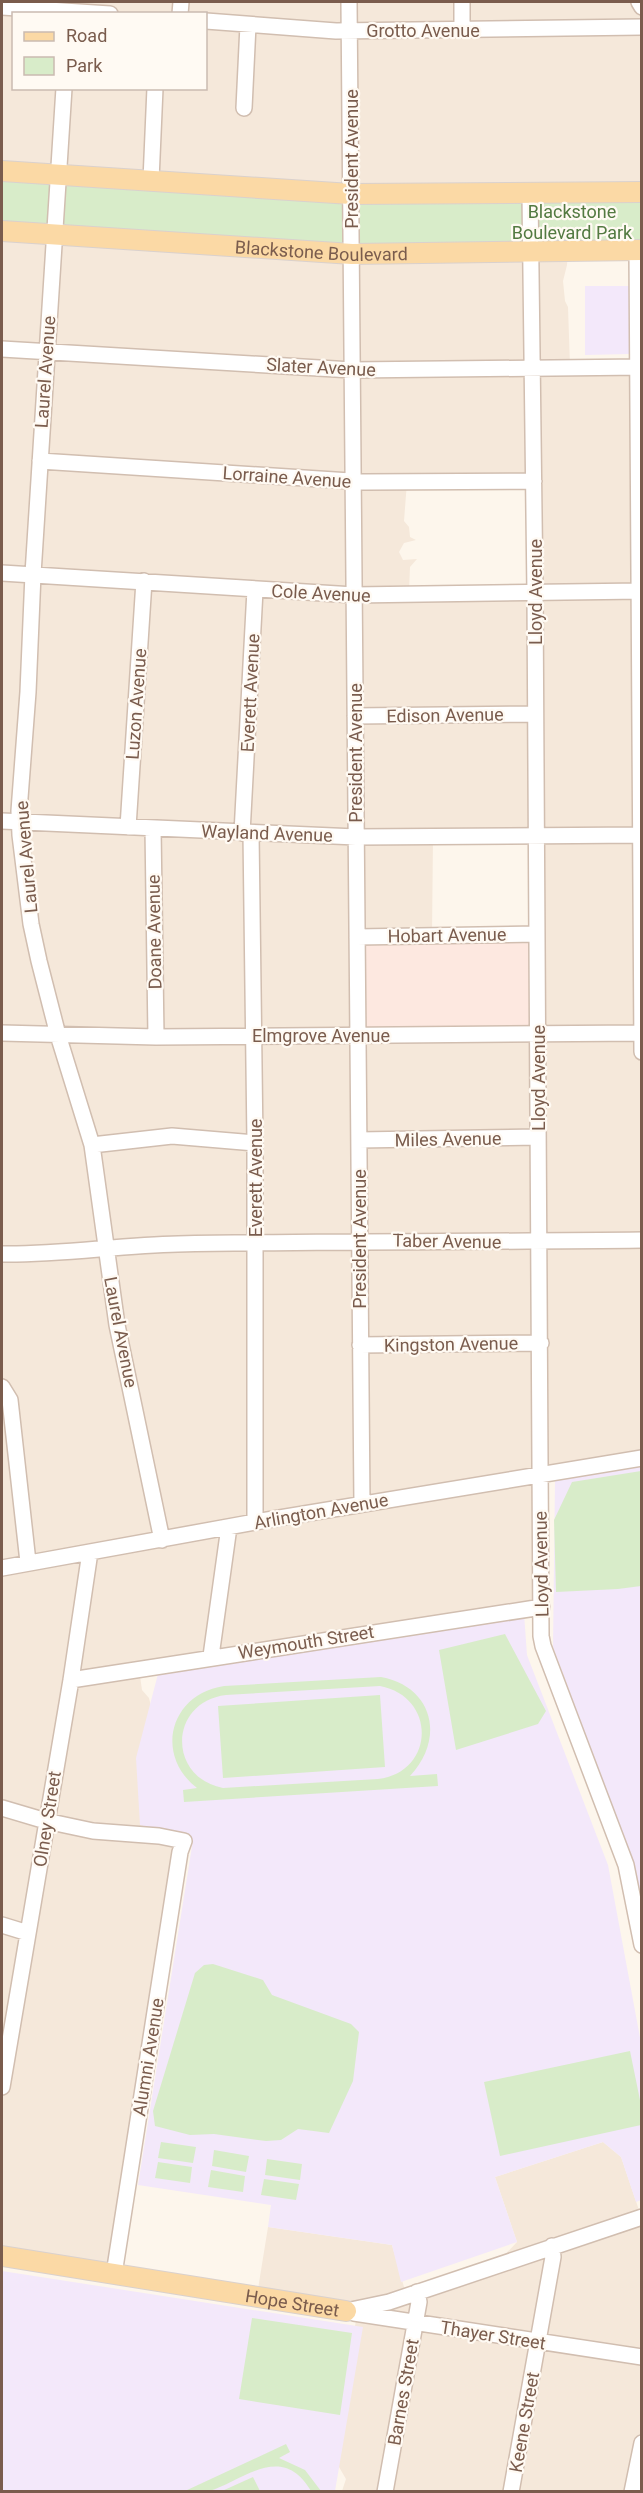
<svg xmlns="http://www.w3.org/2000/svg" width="643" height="2493" font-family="Roboto,sans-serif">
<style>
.residential{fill:#f5e8da;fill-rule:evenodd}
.commercial{fill:#fde8e0}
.education{fill:#f3e8fa}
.green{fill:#d8ecc9;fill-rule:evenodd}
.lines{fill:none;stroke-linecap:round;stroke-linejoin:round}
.minor-casing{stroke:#d1beb0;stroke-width:18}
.major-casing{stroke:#dad1cd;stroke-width:22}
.minor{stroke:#fff;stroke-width:15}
.major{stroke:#fbd9a5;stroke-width:20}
.labels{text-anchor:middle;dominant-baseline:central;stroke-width:4.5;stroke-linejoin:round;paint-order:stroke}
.street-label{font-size:18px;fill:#7a5c4d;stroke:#fffaf3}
.park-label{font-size:18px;fill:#537a41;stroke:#fffaf3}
</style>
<rect width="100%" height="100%" fill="#fdf6ec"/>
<path class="residential" d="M2 2H639L642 6 641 188 379 191 2 170ZM14 14H206V88H14Z
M2 229 568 251 567 265 563 281 565 301 568 307 570 366 641 365V1460L548 1476 544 1600 139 1669 142 1690 149 1698 185 1847 121 2269 2 2256ZM538 481 536 592 409 591 410 567 417 559 403 560 399 552 404 543 416 540 410 537 409 527 404 521 407 482ZM537 836 538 1032 432 934 433 838Z
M603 2142 621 2157 641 2216V2491H342L346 2479 339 2467 321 2452 351 2348 357 2315 258 2289 268 2227 392 2245 406 2294 493 2267 517 2242 495 2177Z"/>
<path class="commercial" d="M539 933 541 1031 364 1034 358 941Z"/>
<path class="education" d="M585 286H629V354L585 355Z
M641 1467V1906L632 1859 553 1647 555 1481Z
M524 1613 527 1655 608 1865 641 2043V2200L636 2202 621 2157 603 2142 495 2177 517 2242 401 2282 392 2245 268 2227 271 2205 138 2185 193 1840 140 1825 136 1758 158 1674Z
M2 2271 363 2327 335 2491H2Z"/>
<path class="green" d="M2 177 641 198V244L361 246 2 224Z
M641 1471V1586L618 1589 556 1592 554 1520 572 1482Z
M505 1634 546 1711 538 1724 456 1750 439 1650Z
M381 1677C434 1687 445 1739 410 1776L437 1774 438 1786 184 1802 183 1790 197 1788C154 1755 170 1694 224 1686ZM380 1686C437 1697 435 1772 378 1779L223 1788C167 1777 169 1702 226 1695Z
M380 1695 385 1767 223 1778 218 1706Z
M213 1964 263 1980 272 1995 351 2024 359 2032 353 2081 329 2133 298 2129 281 2140 266 2141 214 2134 190 2135 155 2126 153 2111 195 1973 204 1965Z
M630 2051 641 2105V2125L500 2156 484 2082Z
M161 2142 196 2147 193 2163 158 2158Z
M214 2150 249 2156 246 2172 212 2166Z
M267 2159 302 2164 300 2180 265 2175Z
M158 2162 192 2167 190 2183 155 2178Z
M211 2170 245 2176 243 2192 208 2187Z
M264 2179 299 2184 296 2200 261 2195Z
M252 2318 352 2333 340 2415 239 2399Z
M286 2444 290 2452 279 2458 305 2470 321 2491H311C282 2441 243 2481 209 2491 202 2493 193 2492 185 2491Z
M253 2477 260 2491H222Z"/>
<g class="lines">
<defs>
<path id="minor" d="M349 2 362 1504
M462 2V30
M639 2 642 7
M2 7 110 14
M180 14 181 2
M206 21 336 31 642 27
M64 88 33 574 28 692 19 811 20 835 31 924 39 961 58 1035 92 1145 117 1325 162 1540
M244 108 248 25
M151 180 155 88
M530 194 535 594 541 1636 543 1646 626 1865 642 1945
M637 250 642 1052
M2 349 352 370 642 367
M40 461 366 482 534 481
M2 573 354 595 642 591
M355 716 535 714
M2 821 356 837 642 835
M128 827 144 581
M153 828 156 1037
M242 833 255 590
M251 833 255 1143V1522
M357 937 537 934
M2 1033 156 1037 642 1033
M359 1140 538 1137
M92 1145 172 1136 255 1143
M2 1254C61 1255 119 1245 178 1244 333 1241 487 1242 642 1240
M360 1345 541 1343
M2 1387 10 1400 28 1562
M2 1568 255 1522 642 1458
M211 1656 229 1527
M71 1680 542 1607
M2 1808 46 1821 93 1831 159 1836 184 1841 180 1852 114 2274
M2 1925 28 1933
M2 2087 71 1680 90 1552
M346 2311 389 2302 642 2217
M354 2313 642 2357
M385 2492 419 2302 417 2292
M511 2492 553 2257 552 2246
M632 2492 642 2443"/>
<g id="major">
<path d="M2 171 351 194 642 192"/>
<path id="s1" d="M2 231 352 254 642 250"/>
<path id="s2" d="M2 2256 346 2311"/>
</g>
</defs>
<use href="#minor" class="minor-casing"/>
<use href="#major" class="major-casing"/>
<use href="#minor" class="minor"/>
<use href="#major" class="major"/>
</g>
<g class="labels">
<g class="street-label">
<text x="423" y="30">Grotto Avenue</text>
<text transform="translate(351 159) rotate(-90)">President Avenue</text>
<text stroke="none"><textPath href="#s1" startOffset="320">Blackstone Boulevard</textPath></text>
<text transform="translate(321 367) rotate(3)">Slater Avenue</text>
<text transform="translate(45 372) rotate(-86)">Laurel Avenue</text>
<text transform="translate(287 477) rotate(4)">Lorraine Avenue</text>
<text transform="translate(535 592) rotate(-90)">Lloyd Avenue</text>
<text transform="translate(321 593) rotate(3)">Cole Avenue</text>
<text transform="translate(250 693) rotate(-87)">Everett Avenue</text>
<text transform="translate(136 704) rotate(-86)">Luzon Avenue</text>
<text transform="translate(445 715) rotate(-1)">Edison Avenue</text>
<text transform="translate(355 753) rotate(-90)">President Avenue</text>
<text transform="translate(267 833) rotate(2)">Wayland Avenue</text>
<text transform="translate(26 857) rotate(-95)">Laurel Avenue</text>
<text transform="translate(154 932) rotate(-91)">Doane Avenue</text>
<text transform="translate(447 935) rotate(-1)">Hobart Avenue</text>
<text x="321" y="1035">Elmgrove Avenue</text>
<text transform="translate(538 1078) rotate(-90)">Lloyd Avenue</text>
<text transform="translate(448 1139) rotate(-1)">Miles Avenue</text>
<text transform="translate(255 1178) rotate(-90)">Everett Avenue</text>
<text transform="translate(359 1239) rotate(-90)">President Avenue</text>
<text transform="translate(447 1241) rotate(1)">Taber Avenue</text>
<text transform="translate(121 1332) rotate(79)">Laurel Avenue</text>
<text transform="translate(451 1344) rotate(-1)">Kingston Avenue</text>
<text transform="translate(321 1511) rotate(-10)">Arlington Avenue</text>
<text transform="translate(541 1564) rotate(-91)">Lloyd Avenue</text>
<text transform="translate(306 1642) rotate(-9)">Weymouth Street</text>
<text transform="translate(47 1819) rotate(-81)">Olney Street</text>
<text transform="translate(148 2057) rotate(-81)">Alumni Avenue</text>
<text stroke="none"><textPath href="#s2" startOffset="294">Hope Street</textPath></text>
<text transform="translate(493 2335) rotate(9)">Thayer Street</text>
<text transform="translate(403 2392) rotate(-80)">Barnes Street</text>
<text transform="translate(524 2422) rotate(-80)">Keene Street</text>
</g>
<g class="park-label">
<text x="572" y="211">Blackstone<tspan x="572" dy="21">Boulevard Park</tspan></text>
</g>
</g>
<rect width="643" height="2493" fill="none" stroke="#7a5c4d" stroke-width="6"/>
<rect x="12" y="12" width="195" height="78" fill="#fffaf3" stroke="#cabbb1" stroke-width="1.5"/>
<rect x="24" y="32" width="30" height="9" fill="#fbd9a5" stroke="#cabbb1" stroke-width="1.5"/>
<text x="66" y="42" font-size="18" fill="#7a5c4d">Road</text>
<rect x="24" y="57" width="30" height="18" fill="#d8ecc9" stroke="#cabbb1" stroke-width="1.5"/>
<text x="66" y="72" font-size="18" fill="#7a5c4d">Park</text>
</svg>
